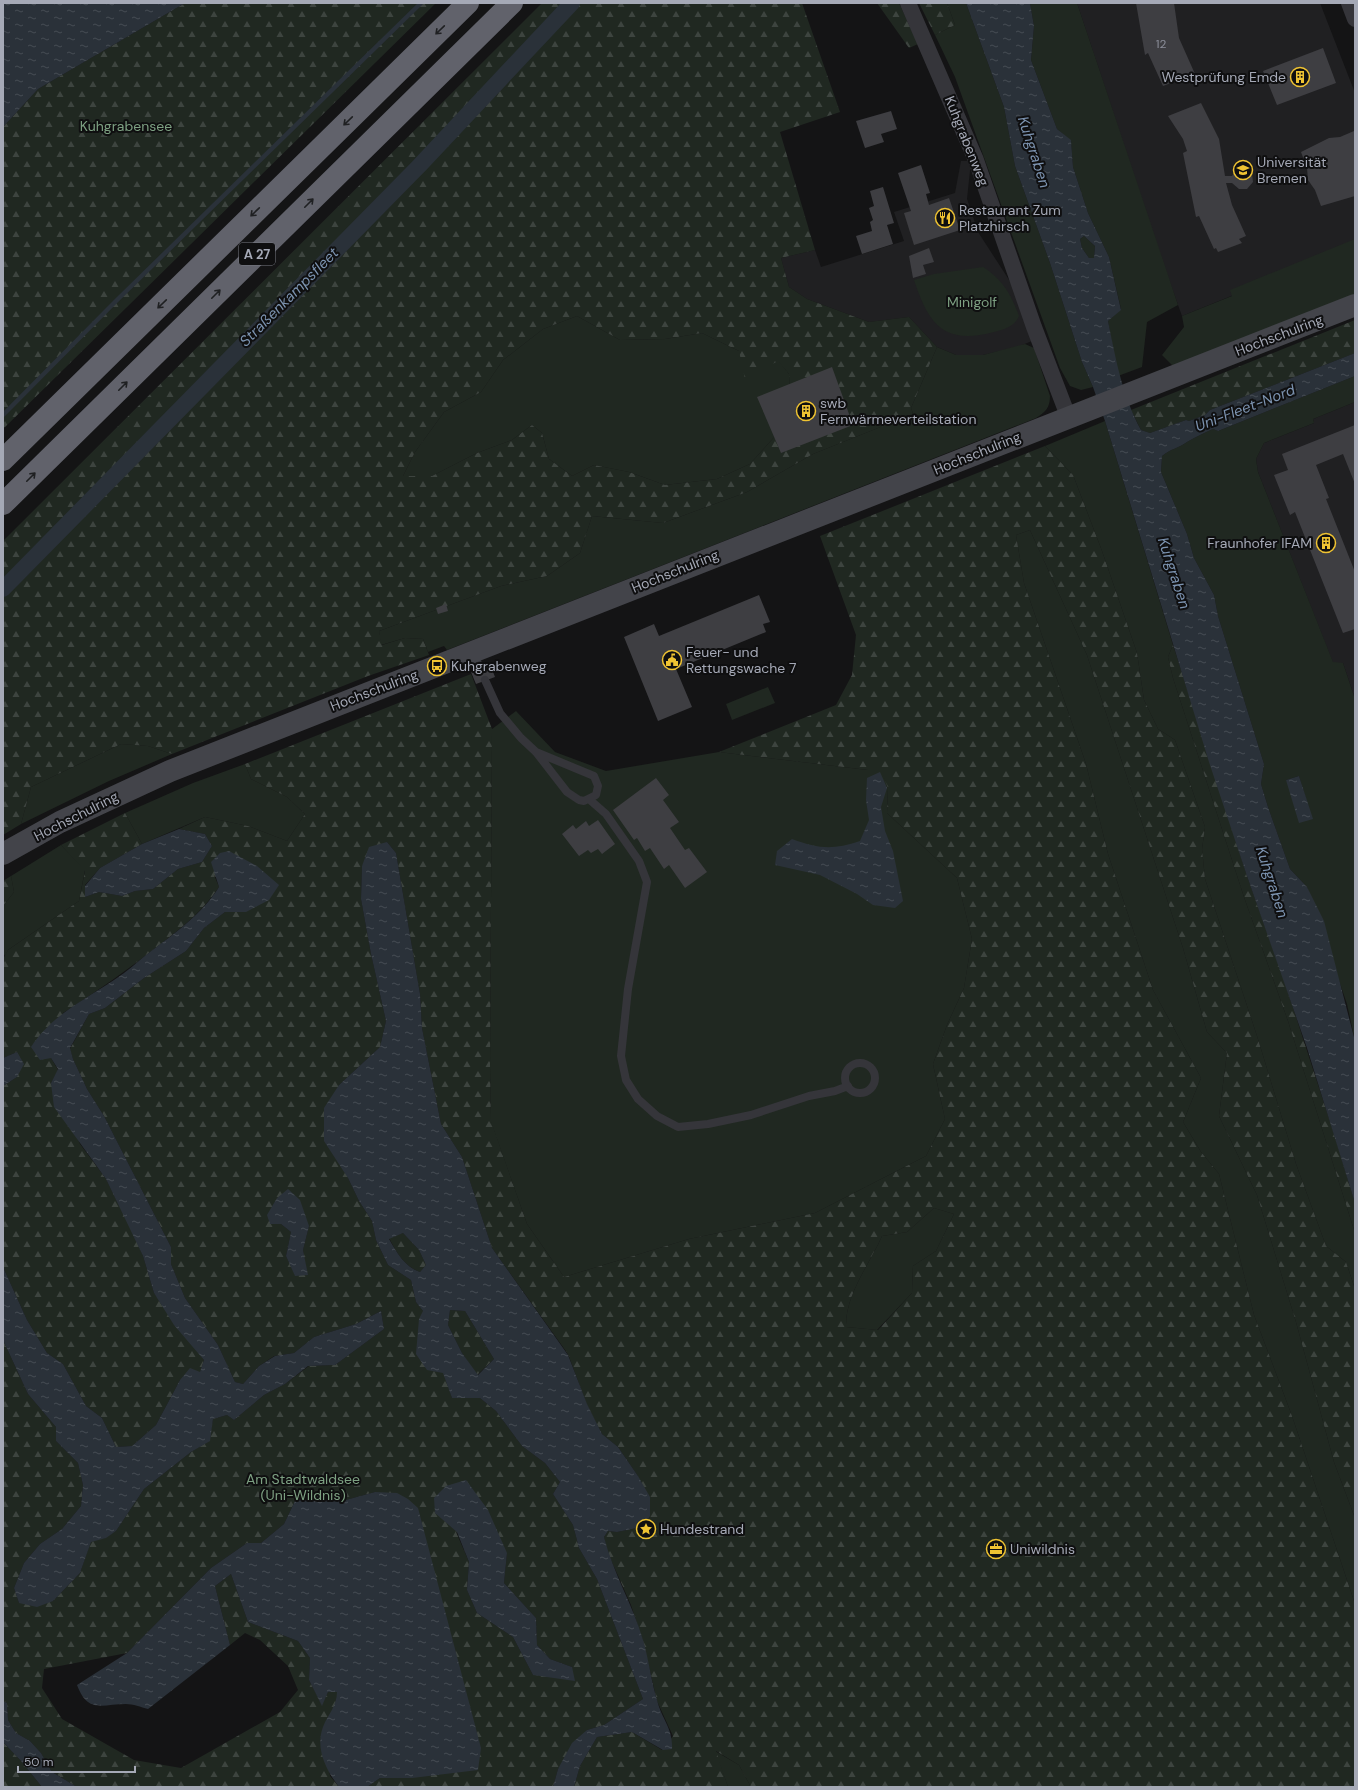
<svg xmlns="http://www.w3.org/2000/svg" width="1358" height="1790" font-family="'DM Sans',sans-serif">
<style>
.built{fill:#202022}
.green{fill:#202821;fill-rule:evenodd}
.forest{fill:url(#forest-firs);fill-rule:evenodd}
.water{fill:url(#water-ripples);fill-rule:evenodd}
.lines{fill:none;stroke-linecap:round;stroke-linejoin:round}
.stream{stroke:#2a3139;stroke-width:4.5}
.canal{stroke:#2a3139;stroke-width:16}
.building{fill:#3e3e42}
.lane{stroke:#35353a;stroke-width:8}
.street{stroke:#35353a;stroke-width:16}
.secondary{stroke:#43444a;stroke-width:22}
.highway{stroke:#61626b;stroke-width:22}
.oneway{stroke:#1f2022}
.labels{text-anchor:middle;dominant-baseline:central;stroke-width:4;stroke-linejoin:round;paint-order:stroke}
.number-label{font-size:12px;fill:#8b8e99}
.shield{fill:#0f0f10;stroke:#787b84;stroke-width:1}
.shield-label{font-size:13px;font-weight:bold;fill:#a5a9b6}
.poi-label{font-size:14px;fill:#a5a9b6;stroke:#0f0f10;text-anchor:start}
.park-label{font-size:14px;fill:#7da082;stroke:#0f0f10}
.street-label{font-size:14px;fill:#a5a9b6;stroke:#0f0f10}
.water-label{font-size:15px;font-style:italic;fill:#7c93b0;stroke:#0f0f10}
</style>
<defs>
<pattern id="forest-firs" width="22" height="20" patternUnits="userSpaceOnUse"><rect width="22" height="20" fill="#202821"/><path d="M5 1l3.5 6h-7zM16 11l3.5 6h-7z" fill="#3d443f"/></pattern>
<pattern id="water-ripples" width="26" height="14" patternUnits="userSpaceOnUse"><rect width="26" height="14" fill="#2a3139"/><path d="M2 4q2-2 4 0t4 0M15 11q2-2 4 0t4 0" fill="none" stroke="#464c53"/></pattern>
</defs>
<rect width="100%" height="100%" fill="#141415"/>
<path class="built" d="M1077 3H1320L1355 93V246L1182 316 1164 266Z
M961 161H971L967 199 978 232 1013 286 1032 341 1017 347 983 355H956L937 347 909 317 869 322 807 299 789 287 781 258 815 250 821 267 904 241 894 212 955 193Z
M1355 402V699L1343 663H1333L1258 472 1256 459 1264 443 1314 423 1313 419Z"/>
<path class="green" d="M947 3H966L1004 107 1015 166 1050 263 1082 362 1093 387 1081 390 1070 386 1060 368 955 77 935 35 955 25Z
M1030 3H1077L1178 305 1147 322 1142 367 1118 376 1108 321 1121 309 1109 257 1088 213 1073 167 1071 141 1057 129 1031 60 1034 26Z
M1084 236 1095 246 1094 258H1089L1082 248 1080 239Z
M1355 239V294L1173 366 1162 355 1184 327 1182 316 1232 296 1230 290Z
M983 267C1003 280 1011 294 1019 316 1015 326 1005 329 994 332 944 345 929 325 914 280L934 274Z
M577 316 620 340 665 339 702 333 739 351 778 360 789 374 790 399 777 434 750 464 717 479 665 485 629 472 594 465 572 476 549 459 542 433 532 425 512 440 477 453 432 476H403L415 452 444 412 481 392 503 360 543 329Z
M1025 344 1034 348 1050 396C1050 407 1046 412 1036 418L447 650 444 646 428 652 423 639 405 638 381 645 379 631 501 586 547 576 580 553 592 516 663 523 747 492 813 454 913 414 911 408 937 347 956 355H983Z
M1355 376V402L1313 419 1314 423 1264 443 1256 459 1258 472 1333 662 1343 663 1355 699V1041L1347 1004 1307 887 1290 869 1268 807 1261 784 1264 764 1218 616 1214 595 1194 558 1187 534 1161 472 1162 456C1170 449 1179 448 1187 442 1195 437 1204 433 1213 429L1218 431ZM1299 776 1312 819 1286 780Z
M1105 421 1173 645 1168 657 1173 678 1244 897 1288 1021 1355 1233V1289L1346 1262 1326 1246 1296 1164 1257 1036 1205 879 1202 849 1205 827 1175 740 1158 729 1144 700 1137 653 1102 551 1073 475 1045 446Z
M1030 530 1087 655 1183 948 1207 1032 1227 1053 1219 1116 1257 1195 1296 1322 1334 1462 1355 1518V1604L1292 1416 1254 1315 1219 1174 1201 1152 1183 1122 1201 1078 1153 990 1108 854 1086 764 1024 583 1016 535Z
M768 687 775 703 732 720 726 704Z
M516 711 555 752 606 771 719 752 868 770H882L888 788 887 813 957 878 972 939 964 988 947 1025 933 1064 945 1119 926 1156 815 1213 689 1239 564 1277 527 1224 491 1122 490 1067 492 729Z
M121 744 148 746 172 754 109 781 21 824 31 787Z
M245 764 251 779 287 797 305 814 287 841 248 826 205 817 142 844 125 813 193 783Z
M61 845 85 870 79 901 8 950 5 956 3 953V906L14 892 11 876Z
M934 1208 954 1214 936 1251 913 1266 912 1293 877 1330 846 1327C845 1295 869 1265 882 1236L907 1232Z
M715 1751 739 1765 751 1787H728Z"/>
<path class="forest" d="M185 3H436L3 429V127L38 89Z
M542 3H802L840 112 780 132 815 250 781 258 789 287 807 299 869 322 909 317 937 347 911 408 913 414 813 454 747 492 663 523 592 516 580 553 547 576 501 586 379 631 382 645 405 638 423 639 429 655 368 676 172 754 148 746 121 744 31 787 21 824 3 835V541ZM577 316 620 340 665 339 702 333 739 351 745 379 778 361 789 374 790 399 777 434 750 464 717 479 665 485 629 472 594 465 572 476 549 459 542 433 532 425 512 440 477 453 432 476H403L415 452 444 412 481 392 503 360 543 329Z
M877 3H899L918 44 909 48Z
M919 3H947L955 25 935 35Z
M1355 320V353L1210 410 1205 415 1189 421 1186 420 1150 433 1141 430 1131 410Z
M1045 446 1073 475 1102 551 1137 653 1144 700 1158 729 1175 740 1205 827 1202 849 1205 879 1257 1036 1296 1164 1326 1246 1346 1262 1355 1289V1518L1334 1462 1296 1322 1257 1195 1219 1116 1227 1053 1207 1032 1183 948 1087 655 1030 530 1016 535 1024 583 1086 764 1108 854 1153 990 1201 1078 1183 1122 1201 1152 1219 1174 1254 1315 1292 1416 1355 1604V1787H751L739 1765 716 1751 728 1787H574L580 1766 597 1737 632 1732 662 1750 673 1736 657 1701 643 1641 631 1605 608 1553 604 1537 608 1531 617 1532 642 1527 638 1476 618 1447 602 1434 587 1405 568 1354 492 1248 462 1157 441 1124 422 1028 420 994 396 853 387 842 362 866 361 899 371 954 386 1021 380 1047 339 1085 348 1178 359 1201 372 1221 376 1240 388 1265 411 1280 416 1302 423 1311 452 1398H480L496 1411 522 1446 545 1463 560 1482 553 1494 573 1525 579 1548 597 1579 643 1699 604 1725 587 1730 558 1769 553 1787H367L380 1778H412L375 1492 342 1501 312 1492 295 1501 284 1524 261 1543H247L211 1568 127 1653 44 1669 42 1688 62 1719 134 1760 181 1768 280 1712 298 1690 288 1666 260 1640 245 1633 230 1645 215 1586 231 1574 248 1622 298 1641 310 1658 309 1680 322 1705 328 1692H337V1701L323 1728 330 1776 339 1787H77L52 1772 41 1753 30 1741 16 1733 8 1720 7 1703 3 1701V1340L28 1394 56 1427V1441L78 1463 83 1485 81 1506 62 1529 40 1544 24 1563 14 1588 19 1603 53 1601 80 1573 91 1541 105 1538 116 1531 144 1489 191 1452 209 1441 213 1419 227 1415 234 1420 264 1395 285 1384 309 1366 335 1365 384 1329 381 1311 356 1324 314 1337 294 1353 274 1356 259 1366 243 1384 235 1382 218 1345 185 1298 171 1264V1247L104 1116 87 1089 73 1059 70 1049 89 1014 105 1008 144 978 186 951 204 928 225 912H246L214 875 219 887C203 911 180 929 158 946 127 970 96 992 63 1013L51 1058 58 1070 51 1083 80 1144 106 1179 131 1229 143 1256 154 1293 204 1360 200 1373 180 1380 156 1425 132 1446 116 1447 102 1418 86 1406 63 1364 47 1353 27 1320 3 1267V1086L17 1077V1052L3 1058V959L8 950 79 901 85 871 61 845 125 813 142 844 100 868 85 885V897L99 892 122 896 135 891 153 889 178 869 202 862 212 846 205 834 179 829 205 817 248 826 287 841 305 814 287 797 251 779 245 764 471 674 492 729 490 1067 491 1121 527 1224 564 1277 689 1239 815 1213 926 1156 945 1119 933 1064 947 1025 964 988 972 939 957 878 887 813 888 788 881 770H868L719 752 836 705 852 675 856 635 820 536ZM934 1208 954 1214 936 1251 913 1266 912 1293 878 1330 846 1327C845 1295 869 1265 882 1236L907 1232ZM281 1224 309 1226 303 1250 307 1275H295L286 1256 291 1232ZM456 1532 507 1553 504 1583 536 1618 537 1645 550 1659 572 1667 533 1675 513 1637 477 1613 467 1590 469 1562Z
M1173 645 1247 876 1284 980 1335 1137 1355 1203V1233L1288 1021 1244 897 1173 678 1168 657Z
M11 876 14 892 3 906V881Z
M403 1233 419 1250 426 1265 420 1272C404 1266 397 1253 389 1238Z
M450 1310 465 1311 494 1359 477 1375 462 1353 448 1325Z
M3 1742 21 1761 42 1787H3Z"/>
<path class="water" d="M3 3H185L38 89 3 127Z
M966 3H1030L1034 26 1031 60 1057 129 1071 140 1073 167 1088 213 1109 257 1121 310 1108 321C1116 360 1122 395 1141 430L1150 433 1186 420 1189 421 1205 415 1210 410 1355 353V376L1218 431 1213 429C1204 433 1195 437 1187 442 1179 448 1170 449 1162 456L1161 472 1187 534 1194 558 1214 595 1218 616 1264 764 1261 784 1268 807 1290 869 1307 887 1324 921 1355 1041V1203L1307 1048 1247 876 1209 762 1105 421 1093 387 1082 362 1050 263 1015 166 1004 107ZM1084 236 1095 246 1094 258H1089L1082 248 1080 239Z
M880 772 887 788 881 807 885 831 893 851 903 901 895 908 873 905 857 894 820 875 775 865 777 851 792 839C819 849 833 850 860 841L869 820 866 800 867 778Z
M1299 776 1313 819 1299 823 1286 780Z
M179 829 205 834 212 846 202 862 178 869 153 889 135 891 122 896 99 892 85 897V886L100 868 142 844Z
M387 842 396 853 420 994 422 1028 441 1124 462 1157 492 1248 568 1355 587 1404 602 1434 618 1447 638 1476 650 1497V1516L642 1527 617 1532 608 1531 604 1537C613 1573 633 1605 643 1640 649 1660 651 1681 657 1700 662 1720 673 1728 672 1749L663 1750 632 1732 597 1737 580 1766 574 1787H553L558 1769 572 1743 587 1730 604 1725 643 1699 597 1579 579 1548 573 1525 553 1494 560 1482 545 1463 522 1446 496 1411 480 1398H452L443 1373 427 1370 416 1354 419 1319 423 1311 416 1302 411 1280 388 1265 376 1240 372 1221 359 1201 348 1178 324 1141V1108L339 1085 380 1047 386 1021 371 954 361 899 362 866 369 847ZM403 1233 419 1250 426 1265 420 1272C405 1267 397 1253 389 1239ZM450 1310 465 1311 494 1359 478 1375 462 1353 448 1325Z
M229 851 257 866 279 885 269 900 246 912H225L204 928 186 951 144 978 105 1008 89 1014 70 1048 73 1059 87 1089 104 1116 171 1247V1264L185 1298 218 1345 235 1382 243 1384 259 1366 275 1356 294 1353 314 1337 356 1324 381 1311 384 1329 335 1365 308 1366 285 1384 264 1395 234 1420 227 1415 213 1419 210 1441 191 1452 144 1489 116 1531 106 1538 91 1542 80 1573 53 1601 37 1607 19 1603 14 1588 24 1563 40 1544 62 1529 81 1506 83 1485 78 1463 56 1441V1427L28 1394 3 1340V1267L27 1320 47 1353 63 1364 86 1406 102 1418 116 1447 132 1446 156 1425 180 1380 190 1368 200 1372 204 1360 174 1325 154 1293 143 1256 106 1179 54 1107 51 1083 58 1069 51 1058 40 1060 31 1047C51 1016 84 1000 114 980 127 972 138 961 150 952 175 933 202 914 219 887L211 862 220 853Z
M17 1052 24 1064 17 1077 3 1086V1058Z
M288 1189 300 1200 309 1226 303 1250 308 1275 295 1276 286 1256 291 1232 281 1224H270L267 1215 277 1198Z
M466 1480 488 1510 507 1553 504 1583 536 1618 537 1645 550 1659 572 1667 575 1681 533 1675 513 1637 477 1613 467 1590 469 1562 457 1532 435 1513 434 1498 446 1486Z
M312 1492 342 1501 375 1492 397 1493 408 1499 418 1508 481 1748 478 1770 412 1778H380L367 1787H339C326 1770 315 1748 323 1727 328 1714 337 1706 337 1692H328L322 1706 309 1680 310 1658 298 1641 248 1622 231 1574 215 1586 230 1645 148 1709C141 1707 133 1704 126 1704 102 1704 88 1714 77 1685L127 1653 211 1568 247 1543H261L284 1524 295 1501Z
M3 1701 7 1703 8 1720 16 1733 30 1741 41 1753 52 1772 77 1787H42L21 1761 3 1742Z"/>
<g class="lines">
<path class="stream" d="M3 415 116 301 421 3"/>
<path class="canal" d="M3 589 419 166 572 3"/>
</g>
<path class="building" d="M1136 3H1174L1179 38 1195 74 1163 86 1148 53 1145 55Z
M1323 48 1336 83 1277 105 1263 71Z
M1201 103 1219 139 1225 176H1232L1237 169H1240L1245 168 1252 174 1253 182 1247 189H1239L1232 183H1226L1232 205 1246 236 1239 239 1242 243 1218 252 1216 248 1214 249 1199 216 1196 217 1183 153 1187 151 1183 139 1168 116Z
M891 111 897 129 881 134 884 142 865 148 856 121Z
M1354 131 1355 196 1321 206 1315 190 1308 180 1307 168 1301 152 1329 138 1340 137Z
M921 165 930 193 926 194 929 205 949 198 960 230 914 245 904 213 911 211 898 173Z
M883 187 894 223 887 225 893 244 862 254 856 236 872 231 870 222 873 220 869 208 874 206 870 191Z
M929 248 934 262 923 265 926 274 913 278 909 256Z
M832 367 853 425 781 453 757 397Z
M1355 425V484L1343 454 1316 465 1329 498 1326 499 1355 572V629L1343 633 1295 512 1290 515 1274 475 1288 470 1282 454Z
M759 595 770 622 763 624 766 632 676 669 692 707 658 721 624 637 654 624 659 636Z
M446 604 448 611 438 614 436 608Z
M490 664 495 677 476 684 471 672Z
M656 778 669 795 663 800 679 822 670 828 685 850 689 848 707 872 685 888 669 865 664 869 650 848 645 851 637 838 634 840 613 810Z
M598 820 615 844 602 854 598 849 591 853 588 850 579 856 562 834 573 825 576 829 586 821 589 826Z"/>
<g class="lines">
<path class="lane" d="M473 652 480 668
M485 680 500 713 521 738 536 752 567 792 579 800 584 801 596 795 598 786 594 776 536 752
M590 800 606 814 639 861 647 882 628 989 621 1056 626 1080 638 1099 657 1116 678 1127 708 1124 751 1115 809 1096 835 1091 848 1086
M845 1078a15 15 0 1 1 30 0a15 15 0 1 1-30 0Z"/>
<path class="street" d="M908 3 976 160 1034 327 1068 416
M1349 3 1355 19"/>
<path class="secondary" d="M3 854 60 822 170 771 1355 305"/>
<path class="highway" d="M3 460 468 3
M3 504 512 3"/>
</g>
<defs><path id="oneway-shaft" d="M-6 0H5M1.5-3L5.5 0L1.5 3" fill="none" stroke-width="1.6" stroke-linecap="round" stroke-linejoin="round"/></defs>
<g class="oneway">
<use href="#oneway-shaft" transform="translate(440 30) rotate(136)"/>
<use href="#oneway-shaft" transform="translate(348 121) rotate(136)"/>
<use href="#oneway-shaft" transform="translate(309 203) rotate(-45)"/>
<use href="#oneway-shaft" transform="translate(255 212) rotate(136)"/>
<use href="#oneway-shaft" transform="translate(216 294) rotate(-45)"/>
<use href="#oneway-shaft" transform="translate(162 304) rotate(136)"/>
<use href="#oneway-shaft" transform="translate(123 386) rotate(-45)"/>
<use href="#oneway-shaft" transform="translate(31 477) rotate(-45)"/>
</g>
<defs>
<symbol id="building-ring" viewBox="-11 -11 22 22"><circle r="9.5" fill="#0f0f10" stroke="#efc332" stroke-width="1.5"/><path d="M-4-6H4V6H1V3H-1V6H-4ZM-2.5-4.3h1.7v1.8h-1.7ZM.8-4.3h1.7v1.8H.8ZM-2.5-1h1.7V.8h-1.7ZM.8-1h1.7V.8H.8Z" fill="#efc332"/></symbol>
<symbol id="university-ring" viewBox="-11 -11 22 22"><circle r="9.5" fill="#0f0f10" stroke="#efc332" stroke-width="1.5"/><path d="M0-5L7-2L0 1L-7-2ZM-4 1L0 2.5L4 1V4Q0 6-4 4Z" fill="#efc332"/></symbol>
<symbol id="restaurant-ring" viewBox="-11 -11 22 22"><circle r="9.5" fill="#0f0f10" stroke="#efc332" stroke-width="1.5"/><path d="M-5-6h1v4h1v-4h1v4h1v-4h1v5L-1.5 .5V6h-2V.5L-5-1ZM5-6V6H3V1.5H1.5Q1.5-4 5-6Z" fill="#efc332"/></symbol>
<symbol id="civic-ring" viewBox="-11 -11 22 22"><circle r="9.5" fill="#0f0f10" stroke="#efc332" stroke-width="1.5"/><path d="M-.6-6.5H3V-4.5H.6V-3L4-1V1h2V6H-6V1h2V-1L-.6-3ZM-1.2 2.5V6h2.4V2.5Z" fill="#efc332"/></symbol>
<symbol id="bus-ring" viewBox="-11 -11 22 22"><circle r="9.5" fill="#0f0f10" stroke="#efc332" stroke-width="1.5"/><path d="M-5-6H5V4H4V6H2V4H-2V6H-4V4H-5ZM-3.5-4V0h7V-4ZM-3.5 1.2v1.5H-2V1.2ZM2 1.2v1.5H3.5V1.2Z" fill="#efc332"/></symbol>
<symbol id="sight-ring" viewBox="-11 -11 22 22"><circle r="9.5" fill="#0f0f10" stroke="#efc332" stroke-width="1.5"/><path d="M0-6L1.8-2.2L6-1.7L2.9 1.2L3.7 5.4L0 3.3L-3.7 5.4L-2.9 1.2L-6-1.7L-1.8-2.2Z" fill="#efc332"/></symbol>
<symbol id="office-ring" viewBox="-11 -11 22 22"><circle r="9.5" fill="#0f0f10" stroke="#efc332" stroke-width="1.5"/><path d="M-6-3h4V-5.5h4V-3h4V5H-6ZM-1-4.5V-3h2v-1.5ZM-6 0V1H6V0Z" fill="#efc332"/></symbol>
</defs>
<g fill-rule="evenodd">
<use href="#building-ring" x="1289" y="66" width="22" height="22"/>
<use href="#university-ring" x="1232" y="159" width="22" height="22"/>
<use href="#restaurant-ring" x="934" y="207" width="22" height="22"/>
<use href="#building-ring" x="795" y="400" width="22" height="22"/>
<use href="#building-ring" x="1315" y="532" width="22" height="22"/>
<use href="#civic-ring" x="661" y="649" width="22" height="22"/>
<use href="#bus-ring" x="426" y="655" width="22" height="22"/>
<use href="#sight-ring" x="635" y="1518" width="22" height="22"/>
<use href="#office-ring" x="985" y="1538" width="22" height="22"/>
</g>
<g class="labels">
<g class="number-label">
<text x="1161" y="44">12</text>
</g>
<rect class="shield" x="239" y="243" width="36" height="22" rx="3"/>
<g class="shield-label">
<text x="257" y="254">A 27</text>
</g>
<g class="poi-label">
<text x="1286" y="77" text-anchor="end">Westprüfung Emde</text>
<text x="1257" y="162">Universität<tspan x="1257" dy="16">Bremen</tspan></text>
<text x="959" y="210">Restaurant Zum<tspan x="959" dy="16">Platzhirsch</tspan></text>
<text x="820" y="403">swb<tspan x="820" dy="16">Fernwärmeverteilstation</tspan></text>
<text x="1312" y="543" text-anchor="end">Fraunhofer IFAM</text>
<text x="686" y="652">Feuer- und<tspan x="686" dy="16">Rettungswache 7</tspan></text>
<text x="451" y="666">Kuhgrabenweg</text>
<text x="660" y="1529">Hundestrand</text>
<text x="1010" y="1549">Uniwildnis</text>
</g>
<g class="park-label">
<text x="126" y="126">Kuhgrabensee</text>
<text x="972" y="302">Minigolf</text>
<text x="303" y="1479">Am Stadtwaldsee<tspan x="303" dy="16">(Uni-Wildnis)</tspan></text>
</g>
<g class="street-label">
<text transform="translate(967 141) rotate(68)">Kuhgrabenweg</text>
<text transform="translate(1279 335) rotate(-21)">Hochschulring</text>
<text transform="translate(977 453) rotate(-22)">Hochschulring</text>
<text transform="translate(675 571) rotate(-22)">Hochschulring</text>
<text transform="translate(374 690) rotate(-21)">Hochschulring</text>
<text transform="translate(76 816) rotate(-27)">Hochschulring</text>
</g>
<g class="water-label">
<text transform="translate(1034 152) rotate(72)">Kuhgraben</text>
<text transform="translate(289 297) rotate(-45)">Straßenkampsfleet</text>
<text transform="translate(1245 408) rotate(-21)">Uni-Fleet-Nord</text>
<text transform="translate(1174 573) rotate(72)">Kuhgraben</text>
<text transform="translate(1272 882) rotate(72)">Kuhgraben</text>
</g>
</g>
<rect width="1358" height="1790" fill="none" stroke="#a5a9b6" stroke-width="8"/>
<path d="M18 1766v6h117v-6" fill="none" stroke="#a5a9b6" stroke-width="2"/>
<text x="24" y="1766" font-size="12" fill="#a5a9b6" stroke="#0f0f10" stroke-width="3" paint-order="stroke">50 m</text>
</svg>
